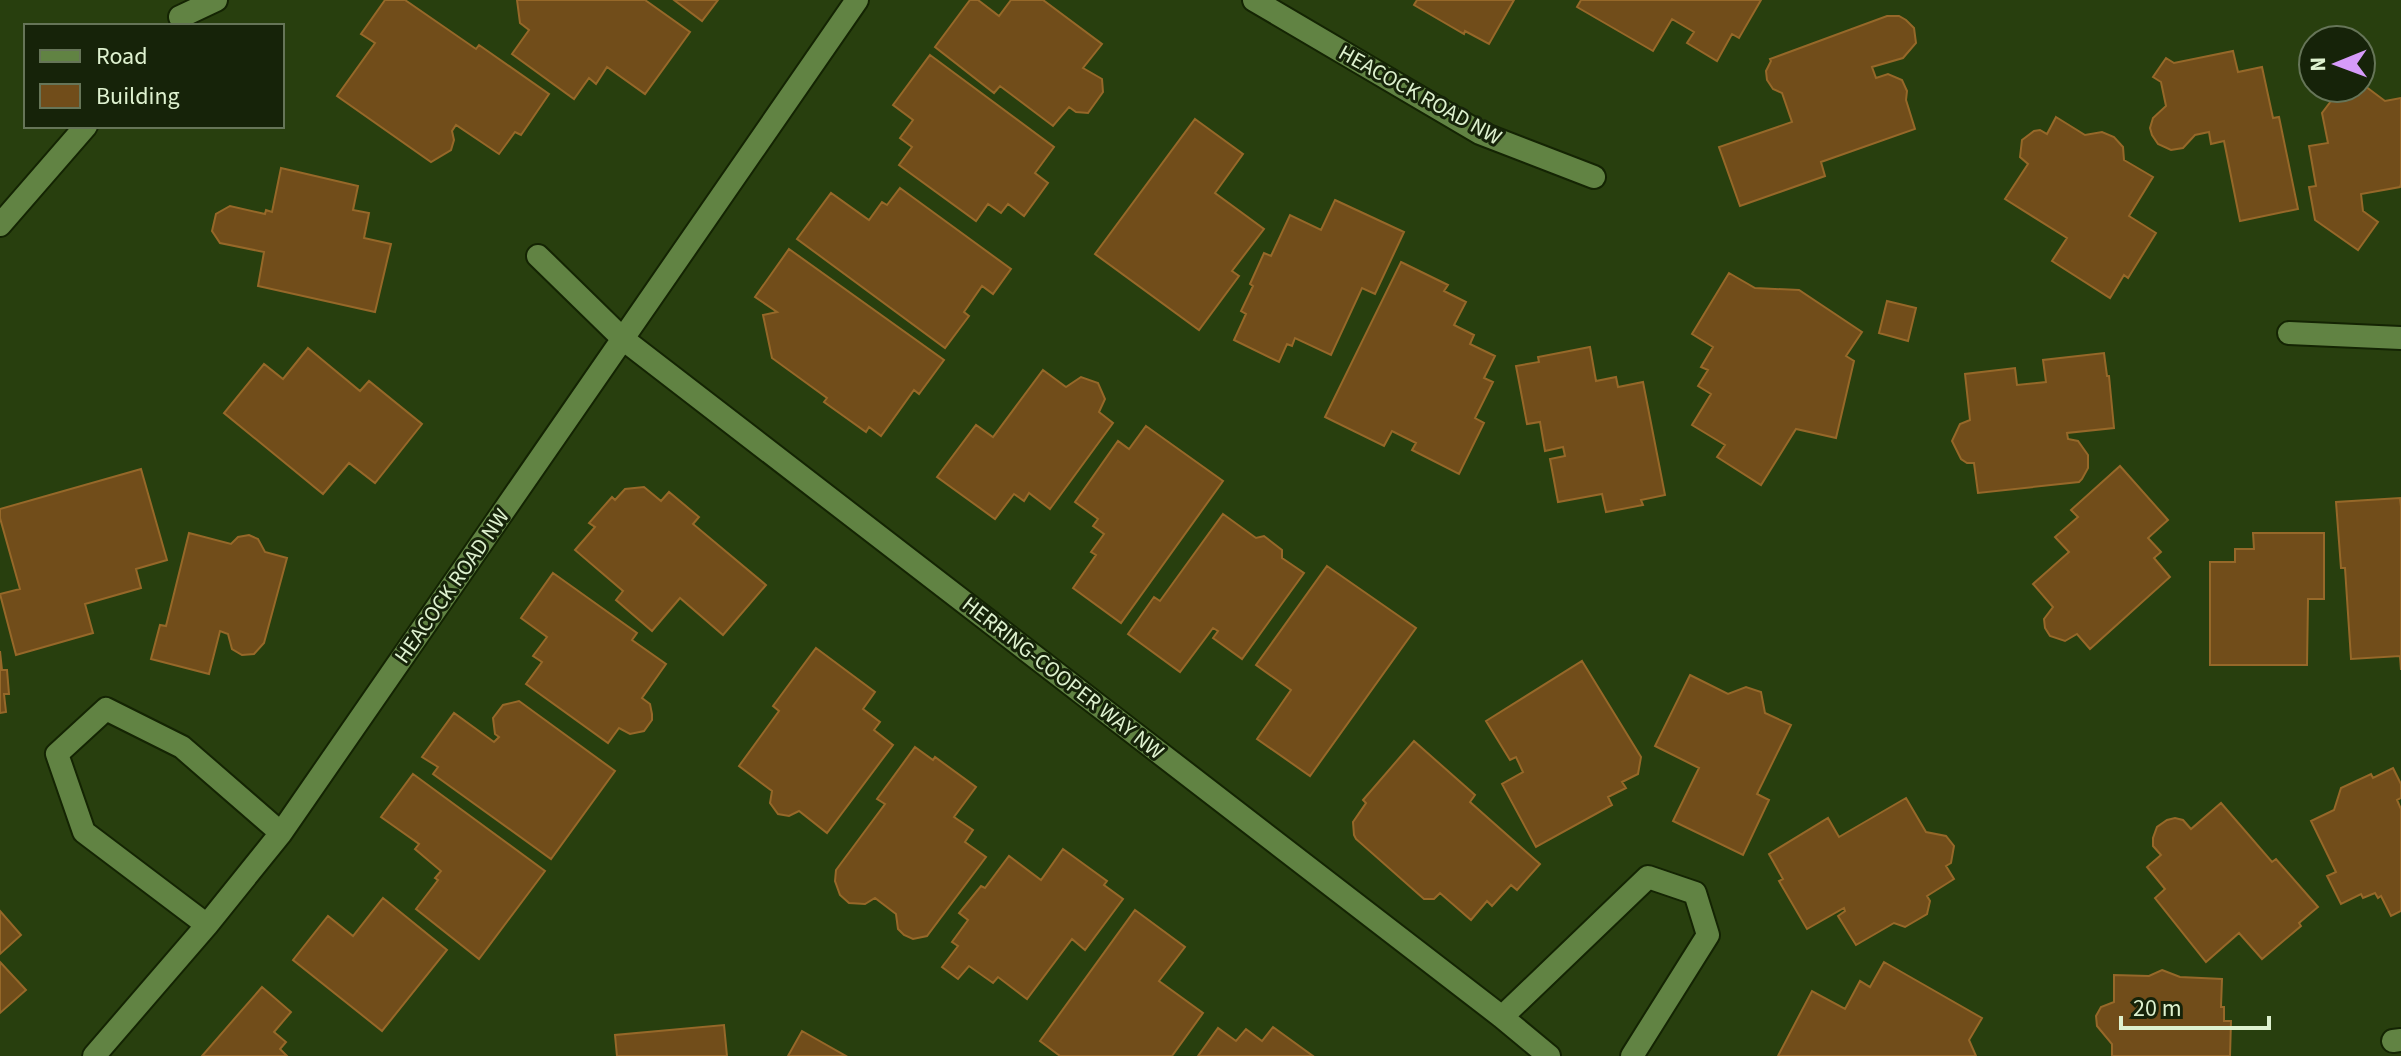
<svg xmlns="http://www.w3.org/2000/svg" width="2401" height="1056" font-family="'Source Sans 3',sans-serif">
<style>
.building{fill:#714d1a;stroke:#966829;stroke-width:2}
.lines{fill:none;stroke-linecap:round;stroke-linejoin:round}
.minor-casing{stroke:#142403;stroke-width:26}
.tertiary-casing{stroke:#142403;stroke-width:26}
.minor{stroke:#618343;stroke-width:22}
.tertiary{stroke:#618343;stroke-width:22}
.labels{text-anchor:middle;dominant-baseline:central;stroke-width:6;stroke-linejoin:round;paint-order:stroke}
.street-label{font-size:22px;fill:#def1cf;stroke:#162309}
</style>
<rect width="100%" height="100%" fill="#283f0e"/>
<path class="building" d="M385 0H405L476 49 479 45 549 94 521 135 515 132 499 154 456 125 452 131 454 140 451 150 431 162 337 96 375 43 361 34Z
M517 0H645L690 32 645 94 607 67 596 84 589 78 574 99 512 54 529 30 520 23Z
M674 0H718L702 21Z
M970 0H978L999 16 1011 0H1043L1102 44 1083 68 1102 79 1103 92 1088 113 1076 112 1069 107 1053 126 1000 86 994 93 935 47Z
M1417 0H1514L1489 44 1465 31 1464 34 1414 5Z
M1581 0H1761L1739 38 1732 34 1717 61 1687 43 1694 32 1672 19 1653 51 1577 7Z
M1887 16H1899L1906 20 1914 28 1916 43 1903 58 1872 67 1876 78 1888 74 1902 80 1907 91 1906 100 1915 129 1821 162 1825 176 1740 206 1719 147 1792 122 1782 93 1773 89 1767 80 1766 71 1771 61 1770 59Z
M2233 51 2238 72 2262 67 2273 118 2279 117 2298 209 2240 221 2224 141 2211 144 2209 132 2195 135 2183 148 2171 150 2158 144 2152 135 2150 128 2153 118 2166 106 2161 82 2153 77 2166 58 2174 63Z
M930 55 1054 147 1035 173 1048 183 1024 216 1008 204 1001 213 988 204 976 221 899 165 912 147 900 138 913 120 893 105Z
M2361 83 2385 101 2401 98V184L2400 187 2361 194 2363 211 2378 222 2358 250 2315 220 2309 187 2316 186 2309 146 2328 143 2322 113 2341 88H2361Z
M2056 117 2085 135 2102 132 2114 137 2123 147 2124 160 2153 177 2129 216 2156 233 2128 278 2124 275 2110 298 2052 261 2067 238 2005 199 2028 164 2020 157 2022 140 2034 131 2040 130 2047 134Z
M1195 119 1243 154 1215 193 1264 229 1232 271 1239 276 1199 330 1095 254Z
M281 168 358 186 353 210 369 213 364 238 391 244 375 312 258 286 264 252 220 243 212 231 216 214 230 206 265 214 266 210 272 212Z
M900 188 1011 269 993 294 982 286 964 312 969 316 945 348 797 239 831 193 869 220 882 202 887 205Z
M1335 200 1404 232 1375 294 1362 288 1331 355 1295 338 1292 346 1287 344 1279 362 1234 340 1246 314 1241 311 1253 286 1250 284 1264 253 1271 256 1290 215 1321 230Z
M789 249 944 360 919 394 914 390 881 436 869 427 866 432 824 402 827 398 772 358 763 315 777 312 755 297Z
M1401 262 1448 285 1444 291 1466 302 1454 325 1474 335 1470 344 1495 356 1484 378 1493 382 1475 418 1484 423 1459 474 1412 450 1416 443 1392 431 1384 446 1325 417Z
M1729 273 1755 288 1799 290 1862 332 1846 356 1854 361 1836 438 1796 429 1761 485 1717 457 1725 445 1692 425 1711 394 1698 386 1708 370 1701 367 1713 347 1692 334Z
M1887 301 1916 308 1908 341 1879 333Z
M1590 347 1596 381 1616 377 1618 387 1643 382 1665 495 1641 500 1643 505 1606 512 1602 494 1558 502 1550 459 1565 456 1563 447 1545 451 1540 422 1527 424 1516 366 1539 362 1538 357Z
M308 348 360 391 369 381 422 424 375 483 349 463 323 494 224 413 264 364 283 379Z
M2104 353 2107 376H2109L2114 428 2067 433 2068 439 2078 441 2088 455V468L2082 479 2079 482 1978 493 1974 463H1967L1961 459 1952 441 1960 424 1970 420 1965 374 2015 368 2017 385 2046 382 2043 360Z
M1043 370 1066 387 1081 377 1098 383 1105 399 1099 412 1113 423 1050 509 1029 493 1024 501 1014 494 995 519 937 477 976 425 993 437Z
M1146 426 1223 481 1121 623 1073 588 1096 555 1091 552 1104 534 1093 526 1098 519 1075 502 1118 441 1129 449Z
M2120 466 2168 520 2148 538 2161 552 2154 558 2170 577 2090 649 2077 634 2065 641 2050 636 2045 628 2044 619 2053 607 2033 584 2069 552 2055 537 2078 517 2071 510Z
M141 469 167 560 136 569 141 588 85 604 93 633 16 655 0 594 20 589 0 518V509Z
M644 487 661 501 669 492 699 517 693 524 766 585 723 635 680 598 652 631 616 600 623 591 575 550 595 527 589 523 612 497 615 500 625 489Z
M2400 498 2401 507V670L2400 656 2351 659 2345 568H2341L2336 502Z
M1223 514 1256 538 1264 536 1282 550V558L1304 573 1242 659 1213 638 1218 631 1213 628 1180 672 1128 634 1154 597 1160 601Z
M189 533 231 544 238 537 249 535 258 539 265 552 287 558 264 643 254 654 242 655 232 649 228 634 220 631 209 674 151 659 160 625 166 626Z
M2253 533H2324V599H2308L2307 665H2210V562H2235V549H2254Z
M1327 566 1416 628 1310 776 1257 739 1291 690 1256 665Z
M553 573 637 633 632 640 666 664 642 698 650 704 652 714V720L644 731 630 734 619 728 608 743 526 684 542 662 533 656 547 637 521 618Z
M816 648 875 692 863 709 880 722 874 730 893 745 827 833 799 811 789 816 778 814 770 803 772 791 739 766 779 711 773 706Z
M0 651 2 670H7L9 694H4L6 712 0 713Z
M1582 661 1641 757 1638 774 1622 782 1626 788 1608 797 1612 805 1536 847 1502 784 1523 772 1516 757 1510 760 1486 721Z
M1690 675 1728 694 1746 687 1761 692 1765 713 1791 725 1757 794 1769 800 1743 855 1673 821 1699 768 1655 746Z
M519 701 615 771 551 859 433 774 438 767 422 757 454 713 494 742 499 737 495 734 493 718 503 705Z
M1414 741 1475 795 1470 802 1540 864 1517 890 1511 885 1492 906 1487 901 1471 920 1440 893 1434 899H1424L1356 839 1354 835 1353 822 1366 803 1363 800Z
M915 747 933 760 935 757 976 787 954 817 973 830 965 842 986 857 927 936 913 939 904 935 898 929 896 914 875 898 865 904 849 903 840 895 835 881 836 870 885 804 877 799Z
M2393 768 2401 784V798L2397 800 2401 809V911L2391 916 2381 896 2378 898 2375 893 2363 898 2361 894 2341 904 2327 876 2336 872 2311 821 2334 810 2341 788 2371 774 2373 778Z
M413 774 545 871 479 959 416 909 438 880 435 878 441 871 415 849 419 844 381 817Z
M1906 798 1926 832 1946 836 1954 846 1951 863 1946 866 1954 879 1927 896 1930 901 1927 914 1905 927 1894 923 1856 945 1838 916 1845 911 1844 908 1807 929 1779 881 1783 879 1769 854 1828 818 1839 837Z
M2221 803 2272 862 2276 859 2318 907 2299 923 2301 926 2262 959 2239 933 2206 962 2155 898 2165 889 2147 867 2161 855 2153 846V838L2157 827 2167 820 2175 818 2183 820 2191 829Z
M1063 849 1107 881 1104 885 1123 899 1085 950 1072 939 1027 999 998 977 993 983 969 966 958 979 942 967 958 946 952 942 968 920 959 913 981 886 985 888 1009 856 1041 880Z
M383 898 447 950 382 1031 293 960 328 916 353 936Z
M1135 910 1185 947 1159 981 1203 1013 1172 1056H1060L1040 1041Z
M0 911 21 935 0 954Z
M0 962 26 990 0 1013Z
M1884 962 1982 1018 1969 1040 1976 1056H1778L1812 991 1845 1009 1860 981 1870 987Z
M2162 970 2180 977 2222 979 2221 1007H2224V1021H2231L2230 1056H2112V1044L2097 1026 2096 1016 2101 1007 2114 1002V975L2149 976Z
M262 987 291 1012 274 1032 286 1042 280 1049 287 1056H202Z
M724 1025 727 1056H617L615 1035Z
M1273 1027 1313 1056H1198L1218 1028 1236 1041 1246 1029 1262 1041Z
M802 1031 846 1056H788Z"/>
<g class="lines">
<defs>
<path id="minor" d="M1254 0 1480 133 1594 177
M538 256 623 339 1502 1017 1549 1056
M2289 333 2401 338
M207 925 84 832 57 754 106 709 182 747 281 833
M1502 1017 1648 877 1695 893 1708 935 1632 1056
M2393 1041 2401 1040
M94 1056 207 925 281 833 857 0"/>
<path id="tertiary" d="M180 17 216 0
M0 225 86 126"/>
</defs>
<use href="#minor" class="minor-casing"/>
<use href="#tertiary" class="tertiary-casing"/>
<use href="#minor" class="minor"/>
<use href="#tertiary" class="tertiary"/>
</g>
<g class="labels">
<g class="street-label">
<text transform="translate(1420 95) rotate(29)">HEACOCK ROAD NW</text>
<text transform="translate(452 586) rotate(-55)">HEACOCK ROAD NW</text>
<text transform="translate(1063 678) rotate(38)">HERRING-COOPER WAY NW</text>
</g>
</g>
<rect x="24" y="24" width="260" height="104" fill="#162309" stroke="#667558" stroke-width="2"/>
<rect x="40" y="50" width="40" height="12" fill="#618343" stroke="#667558" stroke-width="2"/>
<text x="96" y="64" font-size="24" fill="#def1cf">Road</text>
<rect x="40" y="84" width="40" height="24" fill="#714d1a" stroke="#667558" stroke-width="2"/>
<text x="96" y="104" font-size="24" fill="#def1cf">Building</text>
<g transform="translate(2337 64) rotate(269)"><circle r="38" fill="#162309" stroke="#667558" stroke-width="2"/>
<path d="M0-6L14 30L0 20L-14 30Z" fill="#d69bfa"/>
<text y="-12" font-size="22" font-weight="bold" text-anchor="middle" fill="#def1cf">N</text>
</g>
<path d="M2121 1016v12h148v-12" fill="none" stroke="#def1cf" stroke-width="4"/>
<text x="2133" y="1016" font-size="24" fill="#def1cf" stroke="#162309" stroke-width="6" paint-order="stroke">20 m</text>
</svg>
